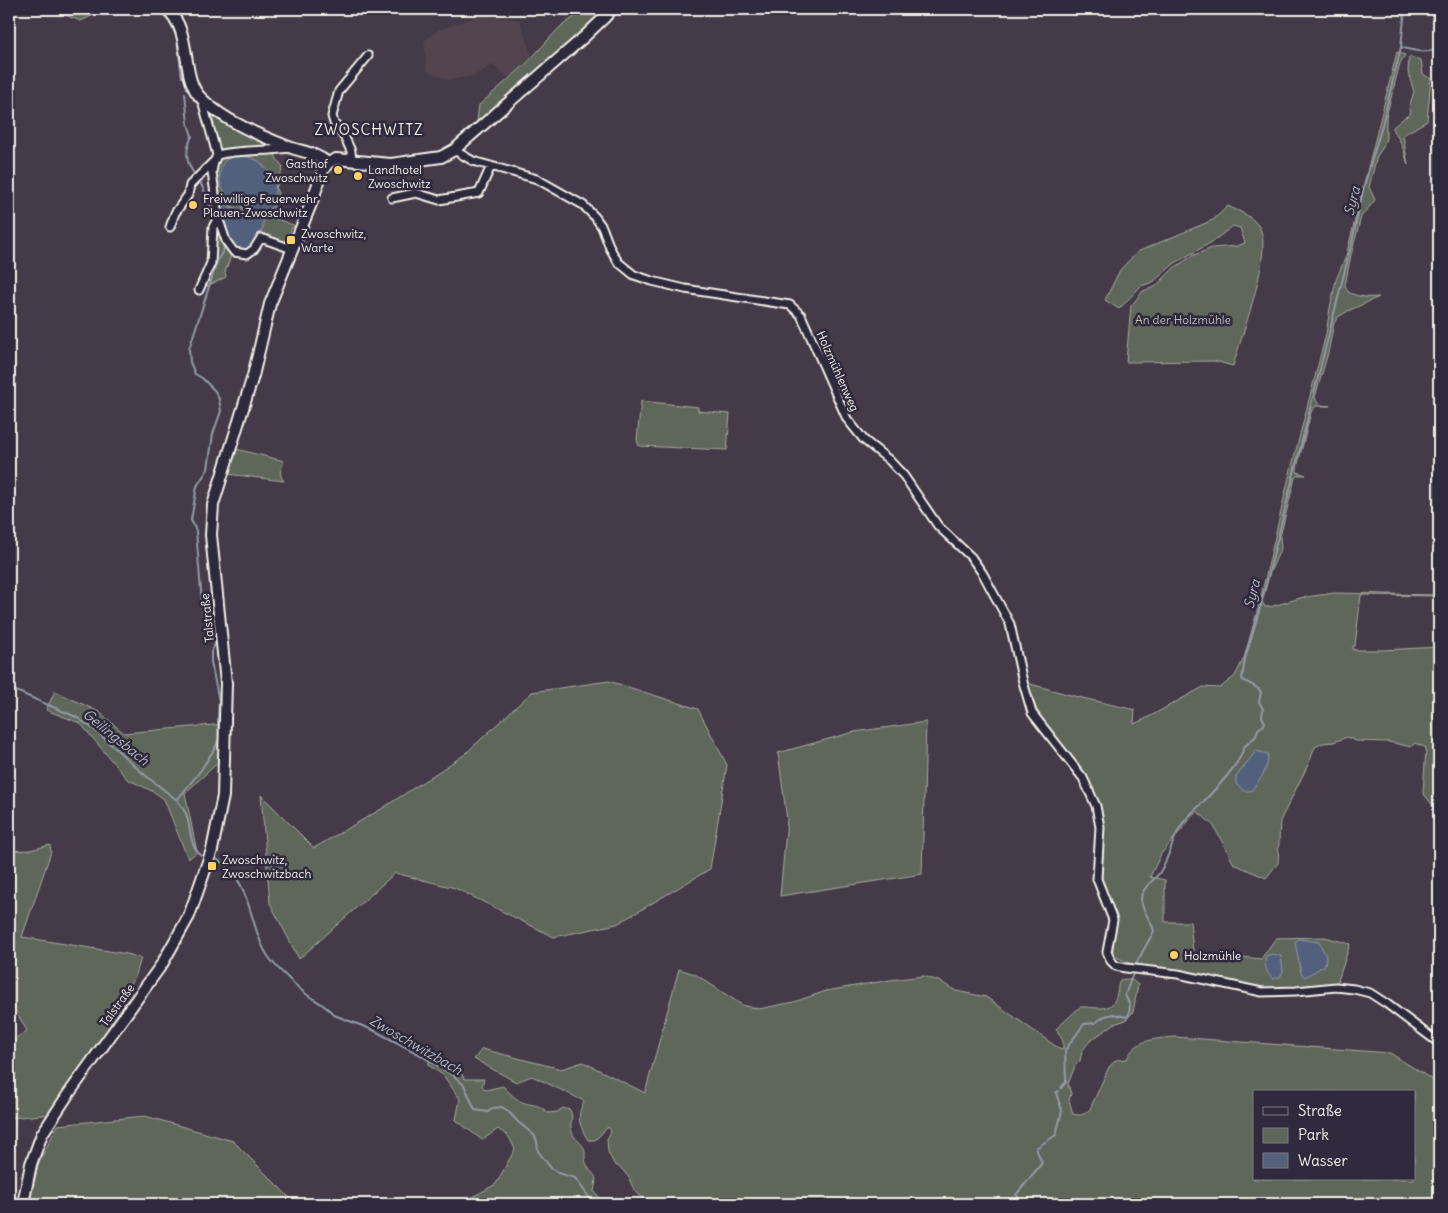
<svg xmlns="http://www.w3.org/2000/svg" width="1448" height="1213" font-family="Delius,sans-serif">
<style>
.built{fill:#534550}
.green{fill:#5e665a;stroke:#a9aca1;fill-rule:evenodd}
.water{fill:#53617d;stroke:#939ba8}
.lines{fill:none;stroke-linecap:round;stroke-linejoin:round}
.stream{stroke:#939ba8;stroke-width:2}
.street-casing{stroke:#f4f1e8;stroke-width:11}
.secondary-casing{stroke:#f4f1e8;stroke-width:14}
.street{stroke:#2f2a3d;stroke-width:7}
.secondary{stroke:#2f2a3d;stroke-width:10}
.poi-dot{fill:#ffd166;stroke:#2f2a3d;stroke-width:2}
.labels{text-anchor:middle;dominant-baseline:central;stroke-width:5;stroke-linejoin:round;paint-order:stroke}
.poi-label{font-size:12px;fill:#f4f1e8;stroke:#2f2a3d;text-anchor:start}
.park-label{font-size:12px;fill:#b8b9af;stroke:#2f2a3d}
.street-label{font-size:12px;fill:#f4f1e8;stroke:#2f2a3d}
.water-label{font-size:14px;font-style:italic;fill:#b4b7bd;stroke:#2f2a3d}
.quarter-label{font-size:15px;letter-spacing:1px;fill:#f4f1e8;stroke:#2f2a3d}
</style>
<rect width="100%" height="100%" fill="#443a48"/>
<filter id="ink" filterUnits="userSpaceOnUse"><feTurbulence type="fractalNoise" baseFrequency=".02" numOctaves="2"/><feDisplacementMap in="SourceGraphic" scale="10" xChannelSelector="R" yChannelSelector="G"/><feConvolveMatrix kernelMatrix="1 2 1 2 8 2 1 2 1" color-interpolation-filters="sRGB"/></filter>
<g filter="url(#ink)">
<path class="built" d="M481 15 520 20 532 57 509 78 492 65 474 76 449 80 427 71 424 41 438 30Z
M18 1116 14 1154 9 1188V1118Z"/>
<path class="green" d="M48 9H106L81 21Z
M582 9H612L476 129 479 105 526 64 559 28 581 12Z
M1397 52 1405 55 1400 63 1386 117V138L1383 147 1377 156 1369 187 1375 200 1361 217 1351 255 1345 285 1348 292C1358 297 1368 298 1379 297L1348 311 1338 317 1334 323 1328 353 1315 397C1317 406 1322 405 1330 406H1316L1311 412 1297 468V472L1306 475H1298L1295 478 1280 537 1281 548 1270 572 1262 602 1265 607H1270L1300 598 1334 593 1439 595V596L1361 595 1355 646H1353V650H1383L1439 647V813L1423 793 1426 748 1415 743 1411 747 1389 742 1356 741 1347 737 1334 742 1323 743 1315 747 1309 763 1280 821 1278 863 1266 878 1234 864 1213 825 1197 811 1161 854 1150 877 1165 880V922H1190L1193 951 1204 961 1220 955 1261 959 1276 938 1325 937 1350 944 1336 987 1262 992 1168 970 1131 964 1114 956 1111 939 1117 921 1098 873 1102 860 1103 834 1096 799 1086 775 1051 732 1037 710 1030 695 1027 683 1074 696 1135 710 1134 724 1145 719 1203 687 1220 688 1235 676 1244 658 1259 605 1288 481 1326 334 1330 308 1336 280 1346 256Z
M1409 57 1421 60 1423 74 1431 79 1427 121 1403 135 1408 165 1404 151 1399 139 1393 131V127L1405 117 1408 116 1411 112 1409 107 1414 92 1408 72Z
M211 112 277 146 227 150H223L217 146 208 115Z
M274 152 277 159 283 167 276 189 278 193 271 217 296 226V229L292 227 285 245 259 236 265 213 241 207 259 214 257 216 230 206 222 220C217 205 209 166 223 155Z
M1228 206C1240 212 1256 217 1261 231 1271 258 1241 337 1233 366L1214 361 1126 362 1131 306 1143 291 1155 287 1174 268 1192 256 1212 248 1237 246 1245 243 1240 228 1233 226 1212 242 1175 263 1153 282 1141 286 1119 309 1105 300 1120 270 1137 252 1213 220Z
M217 225 222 242 232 253 225 272 226 277 203 288 215 230Z
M641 401 698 407V411L730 414 727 450 639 446 637 440Z
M236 449 284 461C281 469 278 474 284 481L227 474Z
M609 681 698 709 727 765 710 869 617 924 554 937 455 888 395 873 299 959 270 903 261 795 314 848 383 808 464 755 532 692Z
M55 691 99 712 124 733 225 724 223 758 185 793 197 852 188 859 164 799 154 792 127 779 80 723 46 710Z
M926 722 922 874 780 896 787 820 778 753 854 732Z
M50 845 51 852 22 937 127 954 141 958 135 978 125 989 139 998 54 1114 9 1118V1042L27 1031 9 999V851L30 850Z
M679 969 695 974 742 1005 759 1009 794 1002 826 991 890 980 924 976 941 982 956 991 986 997 1061 1050 1063 1049V1041L1056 1029 1080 1007C1093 1006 1111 1014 1116 997 1118 991 1117 986 1120 980 1128 978 1132 979 1138 985L1133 1012 1126 1020 1114 1024 1090 1041 1082 1051 1080 1061 1075 1066 1068 1084 1071 1094 1069 1100 1073 1114C1081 1116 1084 1115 1090 1109L1109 1067 1116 1060 1127 1059C1135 1039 1155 1039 1175 1037L1390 1053 1439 1084V1204H649L634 1190 629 1178 622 1169 614 1164 608 1152 607 1139 611 1131 608 1127 595 1140H588C579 1125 576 1117 584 1101L532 1076 516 1082 474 1059 482 1049 561 1069 583 1062 645 1093ZM1254 1092H1414V1179H1254Z
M440 1057 456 1066 465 1079H484L482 1086 486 1090 503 1086C509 1092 515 1099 522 1102 535 1107 536 1102 548 1113L557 1112 563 1108 570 1110C574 1120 570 1120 571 1128 573 1140 580 1140 584 1148 586 1152 584 1159 586 1163 592 1178 599 1170 594 1191L605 1204H460L496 1184 515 1149 509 1137 498 1129 482 1140 456 1120 460 1099 443 1075 428 1065 430 1059Z
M145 1116 233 1141 296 1204H29L39 1162 58 1125Z"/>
<path class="water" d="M234 156 249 157 259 161 272 175 276 183 273 205 265 214 263 220V228L252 248 243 251 231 245 222 220 221 209 225 205 257 216 258 214C241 207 217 196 220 173 221 163 225 159 234 156Z
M1256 751 1268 754C1269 769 1260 780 1251 791H1244L1236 784V777Z
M1299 939 1319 942 1326 956 1325 965 1305 977 1301 973 1295 942Z
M1272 954 1281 956 1283 971 1280 977 1273 979C1266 974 1264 964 1266 956Z"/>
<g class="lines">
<path class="stream" d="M160 11 172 26 177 39 182 77
M1401 47C1414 51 1427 54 1439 48
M185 93 188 124 192 136C185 151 185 163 196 176
M199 180 209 201 213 214
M9 688 76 717 95 730 146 776 177 800
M201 855C189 846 191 827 186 814 184 809 180 804 177 800L201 770 215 748 219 738 218 720 219 701 211 662V652L216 642 212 625 203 615 196 531 191 520 197 486 208 469 213 434 221 411 219 399 215 391 202 378 195 374 190 362 189 349 217 262 224 249 218 227
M216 859C253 878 248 929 270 959 276 967 298 988 306 994 316 1001 327 1006 334 1015L373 1030 417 1053 454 1076 464 1085 475 1110 488 1112 493 1108 502 1107 508 1111 518 1122 534 1135 537 1141 538 1151 551 1168 558 1173 575 1178 594 1204
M1061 1088 1066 1082 1065 1050 1084 1024 1095 1023 1105 1016 1113 1014 1127 1017 1129 1014 1130 1005 1125 995 1138 960 1154 931C1152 921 1142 911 1141 900 1140 889 1154 881 1160 872 1171 855 1173 833 1187 818 1200 805 1243 764 1243 748L1256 736 1258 729 1264 725 1265 722 1262 717 1263 709 1259 702 1261 692C1256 684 1248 685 1242 679L1245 659 1260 608 1352 242 1364 186 1381 129 1401 47 1405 9
M1027 1204 1016 1195 1042 1163 1036 1148 1056 1135 1062 1111 1056 1093 1058 1091"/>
<defs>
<path id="street" d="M454 150 473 161 537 179 583 205 595 217 602 227 610 248 618 262 634 275 652 281 685 289 790 305 801 315 847 419 864 440 889 460 904 476 938 526 971 557 983 574 1010 624 1023 682 1032 713 1083 778 1096 806 1100 827 1097 879 1113 920 1107 952 1111 961 1116 966 1126 968 1178 974 1262 992 1296 991 1336 987 1354 989 1370 993 1387 1004 1439 1043
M217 155C241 149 265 152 289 148
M352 161 351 151 345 138 334 123 332 116 339 91 368 56
M392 198 416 193 439 200 479 193 491 166
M218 217 226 241 234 252 247 254 254 249 261 238 292 249
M170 227 175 213 188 195 190 185 213 162
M199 290 211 263 213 227 218 217 212 172 214 162 217 155 202 100"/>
<path id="secondary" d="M167 9C194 33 179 78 202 99 226 122 259 135 289 147 303 152 316 153 328 163
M23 1204 31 1164 42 1134 67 1096 162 964 189 916 212 850 223 796 226 683 211 535 213 505 253 376 270 304 311 204 323 170 328 163 336 159 391 164 441 157 454 150 584 37 604 18 612 9"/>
</defs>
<use href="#street" class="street-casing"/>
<use href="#secondary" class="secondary-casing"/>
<use href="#street" class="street"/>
<use href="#secondary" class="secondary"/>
</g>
</g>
<g class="poi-dot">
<circle cx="338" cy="170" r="5"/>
<circle cx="358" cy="176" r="5"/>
<circle cx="193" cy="205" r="5"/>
<rect x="286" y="235" width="10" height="10" rx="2.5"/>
<rect x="207" y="861" width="10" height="10" rx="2.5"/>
<circle cx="1174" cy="955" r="5"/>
</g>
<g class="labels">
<g class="poi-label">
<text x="328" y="163" text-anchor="end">Gasthof<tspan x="328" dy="14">Zwoschwitz</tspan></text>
<text x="368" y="169">Landhotel<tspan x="368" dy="14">Zwoschwitz</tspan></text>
<text x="203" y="198">Freiwillige Feuerwehr<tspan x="203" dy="14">Plauen-Zwoschwitz</tspan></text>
<text x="301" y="233">Zwoschwitz,<tspan x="301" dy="14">Warte</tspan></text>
<text x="222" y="859">Zwoschwitz,<tspan x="222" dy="14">Zwoschwitzbach</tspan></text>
<text x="1184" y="955">Holzmühle</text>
</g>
<g class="park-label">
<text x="1183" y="319">An der Holzmühle</text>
</g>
<g class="street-label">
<text transform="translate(838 371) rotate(66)">Holzmühlenweg</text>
<text transform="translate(207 618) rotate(-96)">Talstraße</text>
<text transform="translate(117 1005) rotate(-54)">Talstraße</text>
</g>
<g class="water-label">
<text transform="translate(1352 201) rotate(-76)">Syra</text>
<text transform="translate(1252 594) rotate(-76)">Syra</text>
<text transform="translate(116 737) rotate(39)">Geilingsbach</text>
<text transform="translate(416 1045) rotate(30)">Zwoschwitzbach</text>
</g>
<g class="quarter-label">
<text x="369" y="129">ZWOSCHWITZ</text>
</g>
</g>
<rect width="1448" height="1213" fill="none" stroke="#2f2a3d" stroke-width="30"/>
<rect x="15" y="15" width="1418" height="1183" fill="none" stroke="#f4f1e8" stroke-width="2" filter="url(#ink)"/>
<rect x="1253" y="1090" width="162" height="90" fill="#2f2a3d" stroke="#7e7a81"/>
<rect x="1263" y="1107" width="25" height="8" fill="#2f2a3d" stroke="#7e7a81"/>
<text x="1298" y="1116" font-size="15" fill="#f4f1e8">Straße</text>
<rect x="1263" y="1128" width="25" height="15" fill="#5e665a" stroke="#7e7a81"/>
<text x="1298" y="1140" font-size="15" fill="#f4f1e8">Park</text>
<rect x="1263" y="1153" width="25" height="15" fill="#53617d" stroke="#7e7a81"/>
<text x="1298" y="1166" font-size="15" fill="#f4f1e8">Wasser</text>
</svg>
